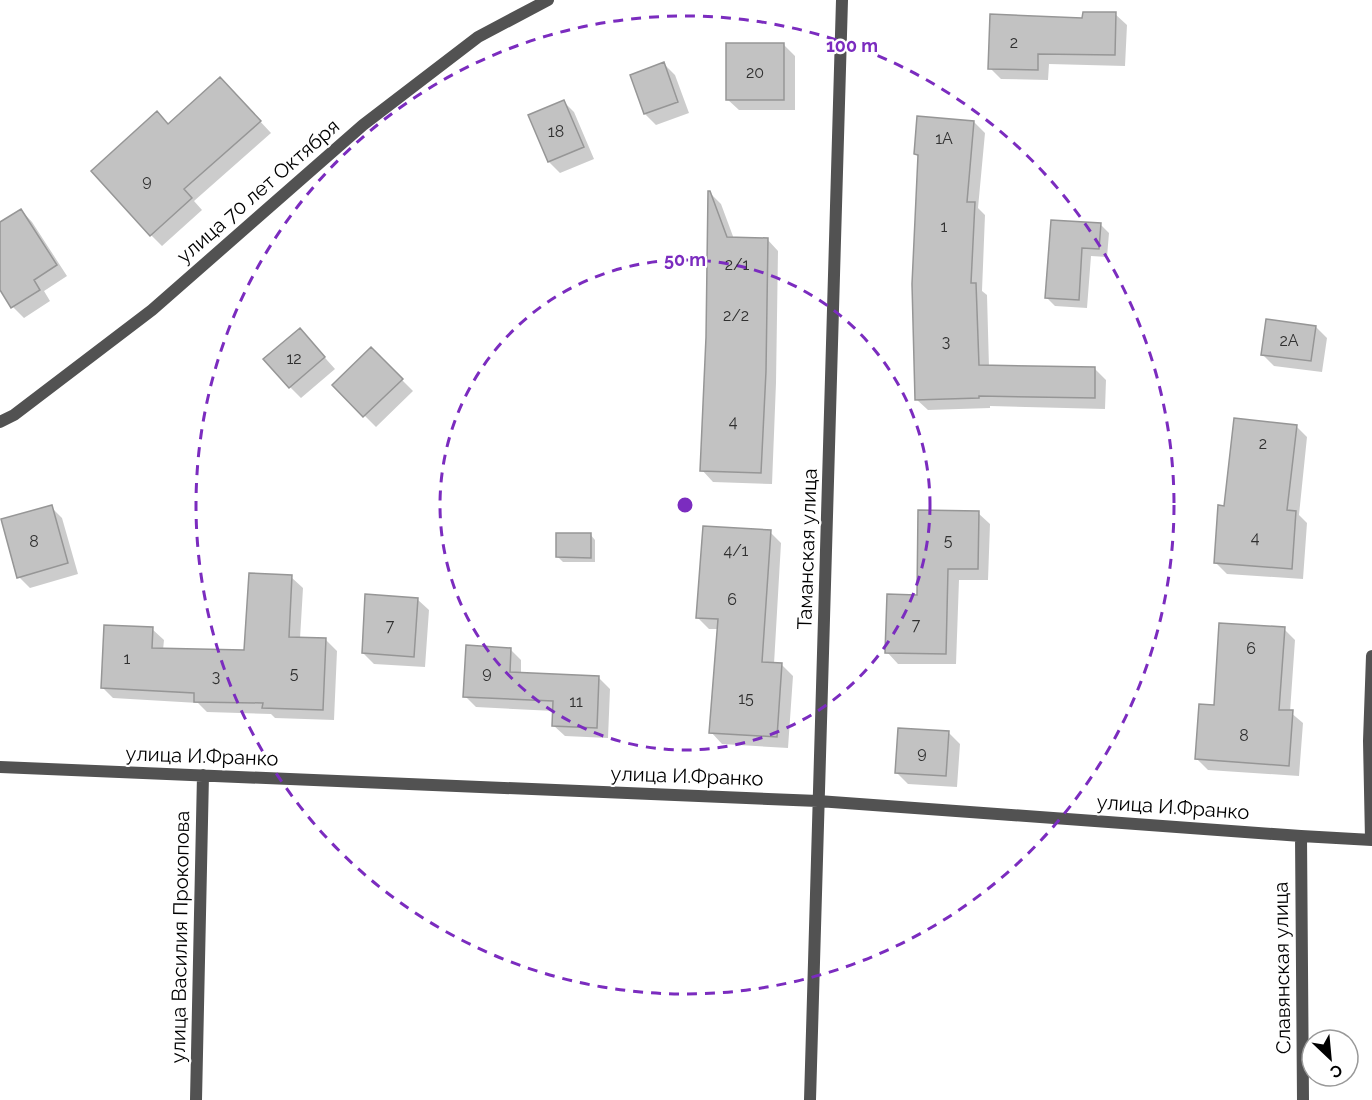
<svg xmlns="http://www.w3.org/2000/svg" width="1372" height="1100" font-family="Raleway,sans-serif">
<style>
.shadow{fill:#0003}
.building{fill:#c2c2c2;stroke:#969696;stroke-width:1.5}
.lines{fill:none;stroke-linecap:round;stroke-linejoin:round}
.street{stroke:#525252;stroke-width:12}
.ring{fill:none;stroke:#7b2cbf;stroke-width:3;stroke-dasharray:10 8}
.labels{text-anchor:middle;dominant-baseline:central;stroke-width:4.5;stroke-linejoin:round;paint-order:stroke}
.number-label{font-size:16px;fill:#303030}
.street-label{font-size:20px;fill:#000;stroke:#fff}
.centre{fill:#7b2cbf;stroke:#fff;stroke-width:3}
.ring-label{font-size:18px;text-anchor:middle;font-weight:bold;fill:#7b2cbf;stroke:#fff;stroke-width:4.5;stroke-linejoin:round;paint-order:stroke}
</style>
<rect width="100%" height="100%" fill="#fff"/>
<path class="shadow" d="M1115 14 1127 25 1125 66 1049 64 1048 80 1001 79 990 68 1084 19Z
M784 45 795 56V110H739L727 99Z
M664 64 675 75 689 113 656 125 645 114Z
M231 90 271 133 194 201 202 210 162 246 151 235 169 125Z
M563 101 574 112 594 159 560 173 549 162Z
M974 122 985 133 978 208 985 215 982 291 987 295 989 367 1095 369 1106 380 1105 409 990 406V408L928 410 916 399 919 158 916 154Z
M710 193 721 204 734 239H767L778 251 776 383 772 484 713 482 702 470 708 337Z
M21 210 32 222 67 276 44 291 50 301 24 318 13 307 0 287V224Z
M1052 221 1100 224 1109 233 1107 257 1091 256 1087 308 1055 306 1046 297Z
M1316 327 1327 338 1322 372 1274 366 1263 355Z
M310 341 335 369 301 398 290 387Z
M371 349 413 391 376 427 334 385Z
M1296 426 1307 437 1299 515 1307 523 1303 579 1227 574 1215 562 1225 507Z
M51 507 62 518 78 574 30 588 19 577Z
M978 513 990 524 988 580H959L956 664H898L887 652 918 597Z
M770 532 781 543 774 664H781L793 676 788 748 722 744 711 732 718 629H709L698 618Z
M590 534 595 540V562H563L558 557Z
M291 577 303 588 300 639 326 640 337 651 334 720 275 718 271 714 207 712 198 703 113 698 102 687 152 629 164 640 163 650 246 651Z
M417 599 429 610 425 667 374 664 363 653Z
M1284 629 1295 640 1290 712 1303 723 1299 776 1208 770 1197 759Z
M510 649 521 660V674L599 678 610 689 608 738 565 736 553 725 554 711 476 707 465 696Z
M949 733 960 744 957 787 908 784 897 773Z"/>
<path class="building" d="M1083 12H1116L1115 55 1038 54V70L988 69 990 14 1082 18Z
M726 43H784V100H726Z
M664 62 678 102 644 114 630 75Z
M220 77 261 121 184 189 192 198 150 236 91 171 157 111 168 124Z
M564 100 584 147 548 162 528 115Z
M917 116 974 121 967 202H975L971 283H976L979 365 1095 367V398L979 396V398L915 400 912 284 918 155 914 154Z
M708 191H710L727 237 768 238 766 371 761 473 700 471 706 337Z
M21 209 57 265 34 280 40 290 11 308 0 290V222Z
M1051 220 1101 223 1099 249 1082 248 1079 300 1045 298Z
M1266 319 1316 326 1311 361 1261 355Z
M300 328 325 357 289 388 263 359Z
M371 347 403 379 363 417 332 385Z
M1234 418 1297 425 1287 510 1296 511 1292 569 1214 563 1218 505 1224 506Z
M52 505 68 563 17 578 1 519Z
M918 510 979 511 978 569H948L946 654 885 653 887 594 917 595Z
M703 526 771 530 762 662 782 663 777 737 709 733 718 619 696 618Z
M556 533H591V558L556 557Z
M249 573 292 575 289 637 326 638 323 710 262 708 263 703 194 702V693L101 688 104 625 153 627 152 648 244 650Z
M365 594 418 598 414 657 362 653Z
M1219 623 1285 627 1279 710H1293L1289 766 1195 759 1199 704 1214 705Z
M466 645 511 648 510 672 599 676 597 728 552 726 553 701 463 697Z
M898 728 949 731 946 776 895 773Z"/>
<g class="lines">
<path class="street" d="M0 422 14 415 152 310 363 125 478 37 548 0
M0 767 818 801 1301 836 1372 840
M1301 836 1303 1100
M1371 839 1369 741 1372 656
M196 1100 203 775
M810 1100 842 0"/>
</g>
<g class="ring">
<circle cx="685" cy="505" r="245"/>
<circle cx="685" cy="505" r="489"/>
</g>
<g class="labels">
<g class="number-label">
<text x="1014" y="42">2</text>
<text x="755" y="72">20</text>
<text x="556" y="131">18</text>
<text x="944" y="138">1А</text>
<text x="147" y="180">9</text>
<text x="944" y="226">1</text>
<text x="737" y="264">2/1</text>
<text x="736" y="315">2/2</text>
<text x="1289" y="340">2А</text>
<text x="946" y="341">3</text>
<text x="294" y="358">12</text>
<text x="733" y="421">4</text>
<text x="1263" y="443">2</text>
<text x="1255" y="537">4</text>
<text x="948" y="540">5</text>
<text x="34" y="541">8</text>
<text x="736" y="550">4/1</text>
<text x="732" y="599">6</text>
<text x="916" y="624">7</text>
<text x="390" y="625">7</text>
<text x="1251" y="648">6</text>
<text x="127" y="658">1</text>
<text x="487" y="672">9</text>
<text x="294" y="673">5</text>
<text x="216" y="676">3</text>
<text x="746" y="698">15</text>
<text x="576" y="701">11</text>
<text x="1244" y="735">8</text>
<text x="922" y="752">9</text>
</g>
<g class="street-label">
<text transform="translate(258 191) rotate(-41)">улица 70 лет Октября</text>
<text transform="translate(807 549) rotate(-88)">Таманская улица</text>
<text transform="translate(202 756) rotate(2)">улица И.Франко</text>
<text transform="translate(687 776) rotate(2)">улица И.Франко</text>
<text transform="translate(1173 807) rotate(4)">улица И.Франко</text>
<text transform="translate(180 937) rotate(-89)">улица Василия Прокопова</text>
<text transform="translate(1282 968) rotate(-91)">Славянская улица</text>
</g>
</g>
<circle cx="685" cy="505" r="9" class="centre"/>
<g class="ring-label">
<text x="852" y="52">100 m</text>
<text x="685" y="266">50 m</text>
</g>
<g transform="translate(1330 1058) rotate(154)"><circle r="28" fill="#ffffff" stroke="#999999" stroke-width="1.5"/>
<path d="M0-4.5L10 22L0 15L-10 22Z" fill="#000000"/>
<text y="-9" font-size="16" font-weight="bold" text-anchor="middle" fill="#000000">С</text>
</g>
</svg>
